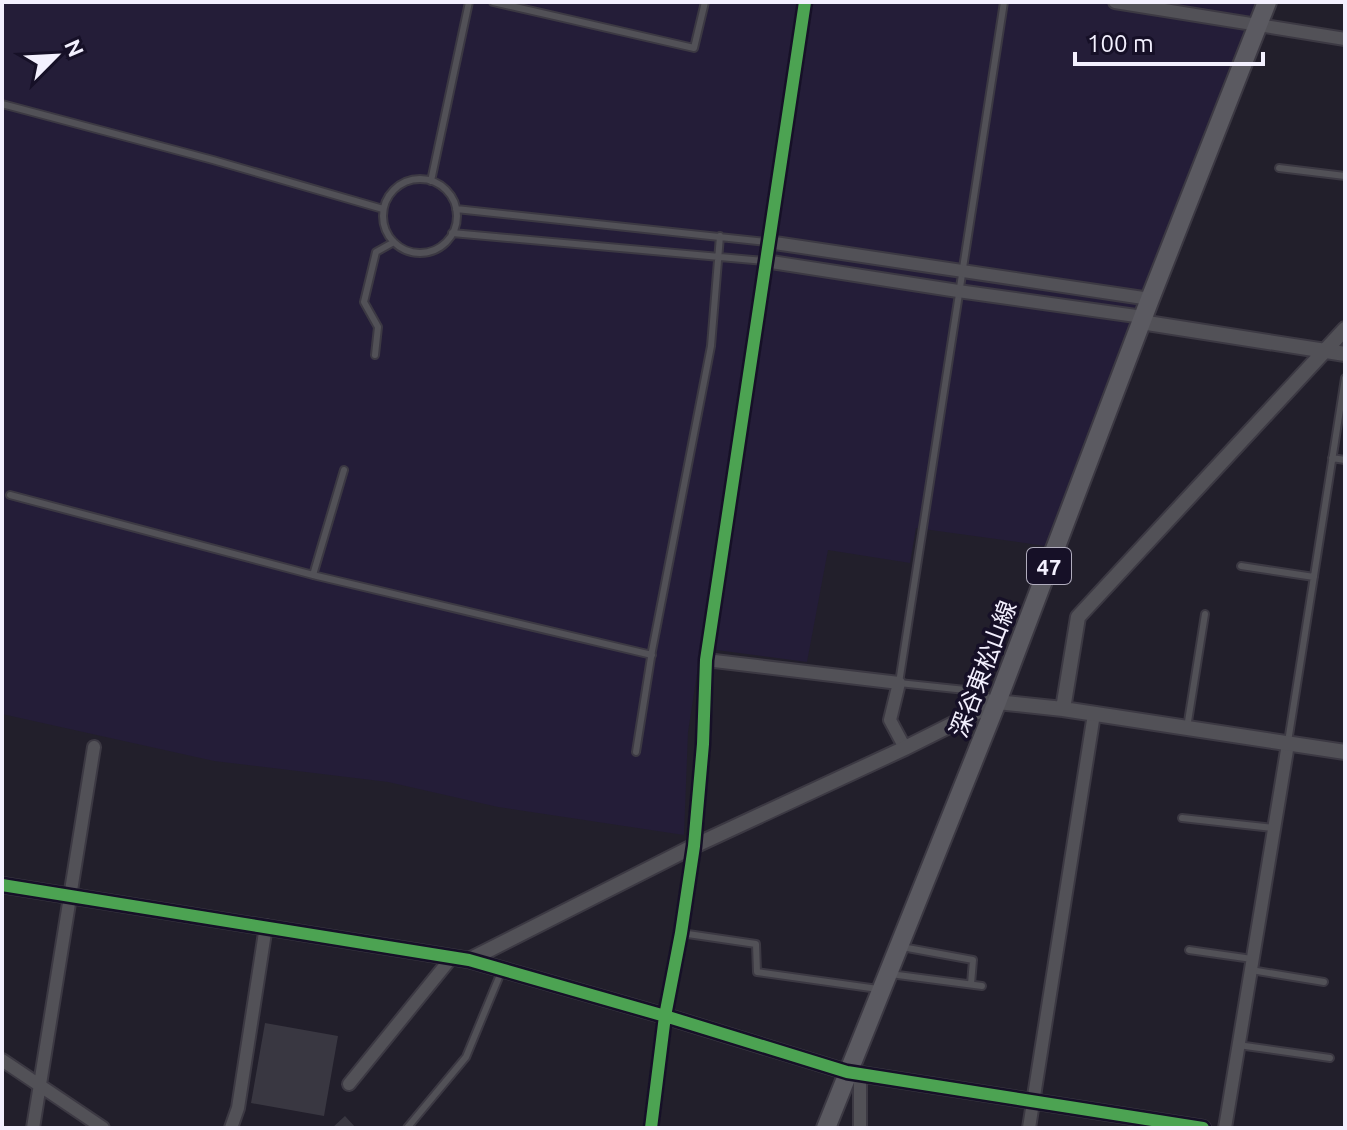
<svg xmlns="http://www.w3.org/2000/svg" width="1347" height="1130" font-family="Ubuntu,'Noto Sans JP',sans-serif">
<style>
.built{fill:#241d38}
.building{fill:#393741}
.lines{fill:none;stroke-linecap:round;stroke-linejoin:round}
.service-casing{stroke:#3c3943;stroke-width:10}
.minor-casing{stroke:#3c3943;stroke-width:16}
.tertiary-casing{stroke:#3c3943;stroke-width:18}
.primary-casing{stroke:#3c3943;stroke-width:22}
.service{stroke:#525157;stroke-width:6}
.minor{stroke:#525157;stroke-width:12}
.tertiary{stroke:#525157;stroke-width:14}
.primary{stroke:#5b5a61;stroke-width:18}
.cycleway-casing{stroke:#161027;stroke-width:17}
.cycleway{stroke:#4ca352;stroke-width:12}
.labels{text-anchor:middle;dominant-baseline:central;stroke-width:7;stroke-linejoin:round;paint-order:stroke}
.shield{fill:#161027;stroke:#b1adbe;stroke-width:2}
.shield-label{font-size:22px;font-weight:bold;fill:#f3f0fe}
.street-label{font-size:24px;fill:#f3f0fe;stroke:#161027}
</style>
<rect width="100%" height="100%" fill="#221f2b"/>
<path class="built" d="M2 2H1258L1046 546 916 528 910 563 828 550 807 662 701 648 688 732 684 835 498 807 388 782 214 761 2 714Z"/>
<path class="building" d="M265 1023 338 1036 324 1116 251 1103Z
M345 1116 356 1128H332Z"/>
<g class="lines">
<defs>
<path id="service" d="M493 2 694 48 705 2
M2 104 213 160 383 209
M1279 168 1345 176
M383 216a37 37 0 1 1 74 0a37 37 0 1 1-74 0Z
M431 181 469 2
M456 209 767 242
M452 233 765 261
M375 355 378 327 364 302 376 252 394 242
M1332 458 1345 460
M10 495 317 576 652 655
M1241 566 1314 577
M313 575 344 470
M994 700 975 691 899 683 1004 2
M1187 728 1205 614
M1288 742 1345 378
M636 752 652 651 711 346 720 236
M1182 818 1273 828
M681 933 756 944 757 972 878 989
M902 947 973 960 971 984
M1189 950 1252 959
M1251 970 1324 982
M890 974 982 986
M1238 1045 1330 1058
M407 1128 466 1057 502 970"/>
<path id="minor" d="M1115 2 1345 39
M768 242 1150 299
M765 261 958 291 1143 317
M706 660 899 683 890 720 905 748
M2 1060 103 1128
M860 1074V1128
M349 1084 452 957
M33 1128 94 747
M231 1128 238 1108 266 926
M651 1128 665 1016 681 933 694 846 703 744 706 660 805 2
M1029 1128 1094 714
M1225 1128 1288 744"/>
<path id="tertiary" d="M1141 322 1345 354
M1063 709 1078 617 1345 329
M2 885 469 960 665 1016 847 1072 1203 1128
M469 960 694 846 905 748 997 702 1063 709 1345 752"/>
<path id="primary" d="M826 1128 997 702 1150 299 1267 2"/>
</defs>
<use href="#service" class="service-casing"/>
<use href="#minor" class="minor-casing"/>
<use href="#tertiary" class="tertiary-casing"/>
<use href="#primary" class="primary-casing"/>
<use href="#service" class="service"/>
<use href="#minor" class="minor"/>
<use href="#tertiary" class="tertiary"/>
<use href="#primary" class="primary"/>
<defs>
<path id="cycleway" d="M2 885 469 960 665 1016 847 1072 1203 1128
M651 1128 665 1016 681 933 694 846 703 744 706 660 805 2"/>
</defs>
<use href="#cycleway" class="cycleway-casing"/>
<use href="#cycleway" class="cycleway"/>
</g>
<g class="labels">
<rect class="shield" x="1027" y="548" width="44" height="36" rx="6"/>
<g class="shield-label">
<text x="1049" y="566">47</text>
</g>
<g class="street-label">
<text transform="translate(983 669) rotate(-69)">深谷東松山線</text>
</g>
</g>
<rect width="1347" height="1130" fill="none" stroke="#f3f0fe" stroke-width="8"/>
<g transform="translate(56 56) rotate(66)" stroke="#161027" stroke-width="6" paint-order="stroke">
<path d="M0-6L14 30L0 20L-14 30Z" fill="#f3f0fe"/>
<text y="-12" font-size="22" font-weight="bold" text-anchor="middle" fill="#f3f0fe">N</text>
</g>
<path d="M1075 52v12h188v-12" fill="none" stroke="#f3f0fe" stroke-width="4"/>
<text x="1087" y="52" font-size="24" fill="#f3f0fe" stroke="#161027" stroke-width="6" paint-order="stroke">100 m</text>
</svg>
